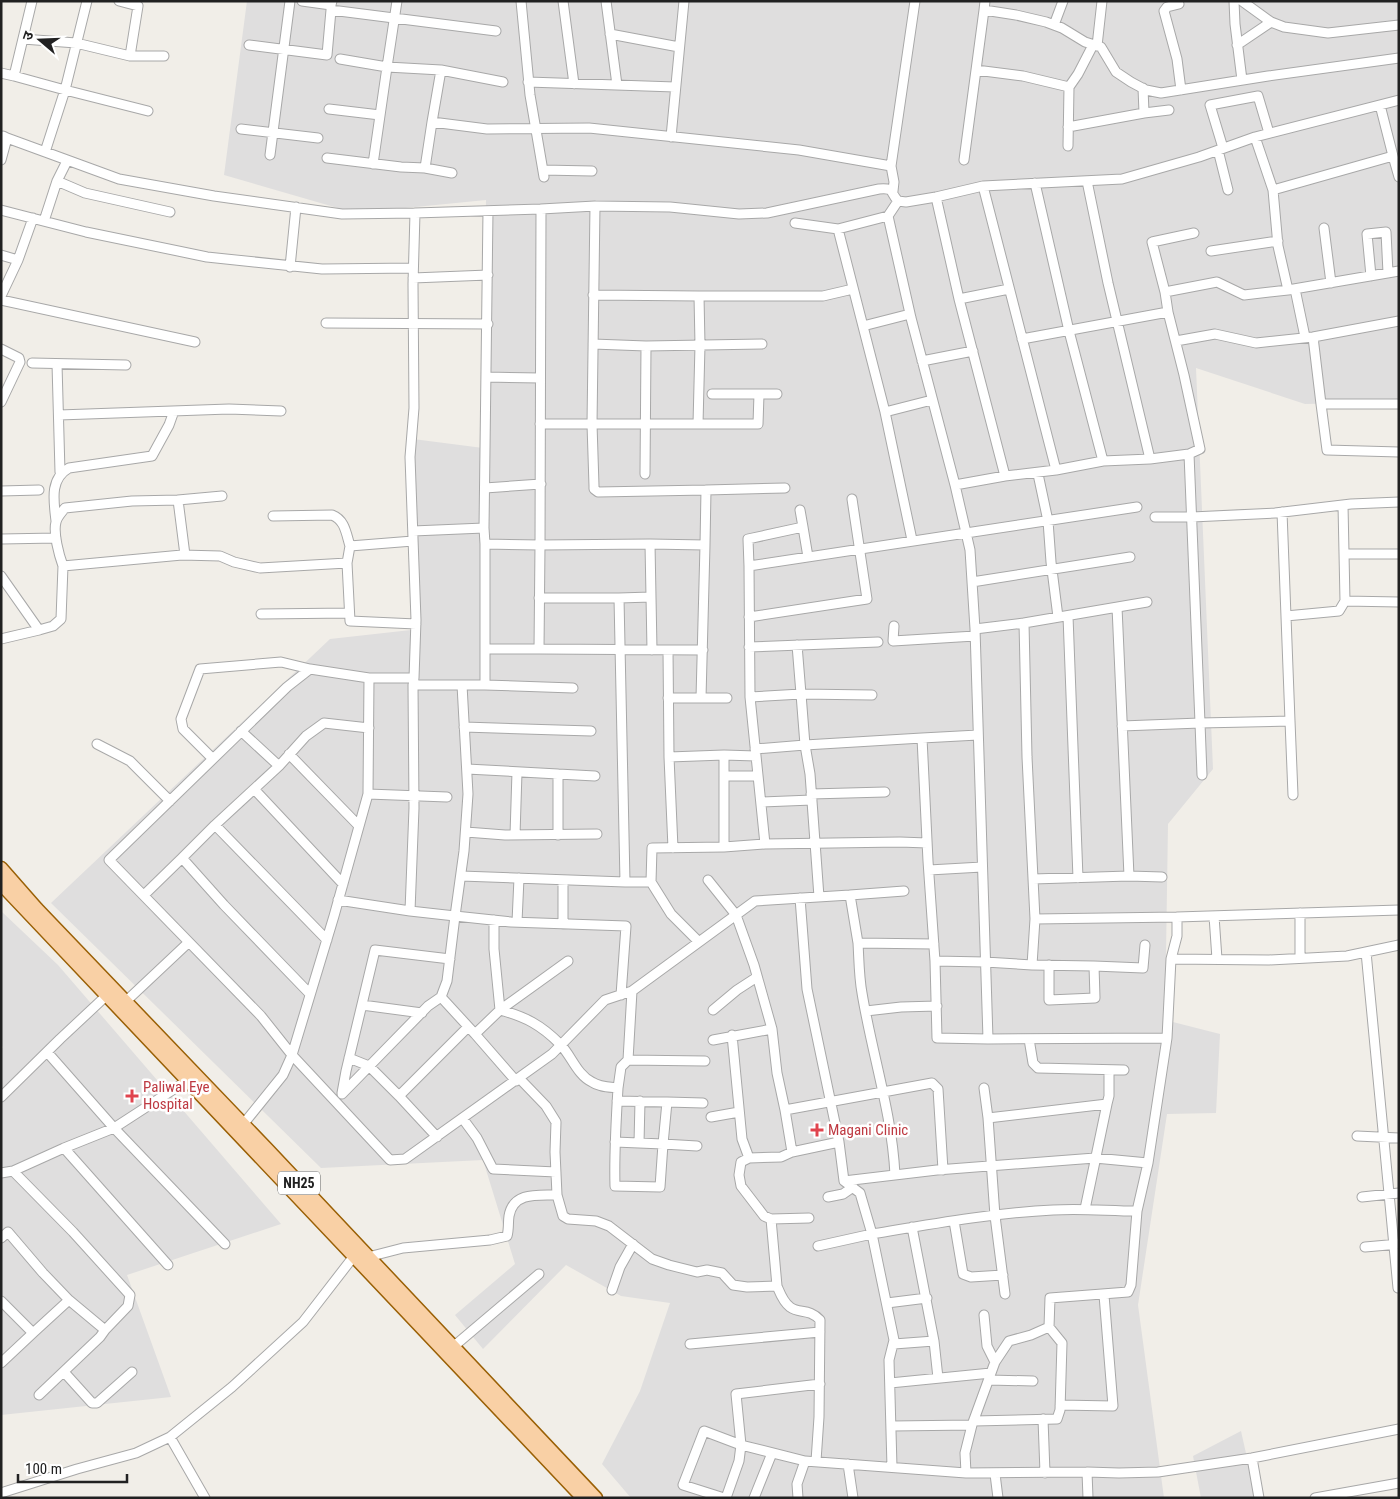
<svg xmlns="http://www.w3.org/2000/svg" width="1400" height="1499" font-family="'Roboto Condensed','Noto Sans Devanagari',sans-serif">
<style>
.residential{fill:#dfdede}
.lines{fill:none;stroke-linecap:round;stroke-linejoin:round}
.minor-casing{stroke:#a8a8a8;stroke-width:11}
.primary-casing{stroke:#9a6005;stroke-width:15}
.minor{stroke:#fff;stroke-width:9}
.primary{stroke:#f9d0a5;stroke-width:12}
.health-dot{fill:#e0444e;stroke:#fff;stroke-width:2}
.labels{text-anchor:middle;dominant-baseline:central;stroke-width:5;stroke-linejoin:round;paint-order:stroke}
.shield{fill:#fff;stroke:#646464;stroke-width:1}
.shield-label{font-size:14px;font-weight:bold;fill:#212121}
.health-label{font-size:15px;fill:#be3a42;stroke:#fff;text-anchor:start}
</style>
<rect width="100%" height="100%" fill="#f1eee8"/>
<path class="residential" d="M247 1H1399V402L1305 404 1196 368 1213 769 1168 824 1165 1020 1220 1034 1216 1113 1167 1114 1138 1305 1164 1498H631L602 1464 640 1391 670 1303 621 1296 566 1265 483 1349 455 1315 515 1264 483 1160 321 1168 51 903 330 639 411 630 413 439 483 448 486 200 355 213 224 175Z
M1 911 58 965 281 1224 127 1275 171 1397 1 1415V1049L3 1047 1 1046Z
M1241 1431 1256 1498H1201L1193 1456Z"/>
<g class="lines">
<defs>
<path id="minor" d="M32 1 14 76 65 90 87 1
M119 1 138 6 130 56H164
M302 1 331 5 332 1
M397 1 387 67 441 70 503 82
M521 1 530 95 544 177
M563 1 574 84
M606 1 617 85
M985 1 984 10 1016 15 1046 22 1062 28 1085 42 1101 47 1116 72 1131 82 1146 90 1161 93 1268 76 1399 58
M1234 1 1235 24 1242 80
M1242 1 1271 22 1284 27 1328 33 1399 25
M1179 4 1167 7 1164 11 1177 59 1181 90
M331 5V10L496 31
M1054 25 1063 1
M610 34 679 47
M23 39 76 43 130 56
M249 45 327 55 331 10
M1237 45 1271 22
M1097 46 1102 1
M340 59 387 67 373 164
M441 70 432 122 487 129 589 128 799 150 891 166
M976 70 1023 76 1069 87 1068 146
M1 73 14 76
M528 82 675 87
M1069 87 1078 74 1093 45
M329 109 380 115
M1144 113 1169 110
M432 122 425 168 452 173
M1068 127 1144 113 1143 88
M241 129 318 138
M671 137 684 1
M7 138 119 179 214 196 342 214 415 213
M1223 148 1210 105 1258 96 1269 133
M1218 150 1228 190
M45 152 65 90 148 111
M270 155 290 1
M1393 156 1399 177
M327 158 401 167 425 168
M1 160 7 138 3 136
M964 160 984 10
M543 170 592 171
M57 181 85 193 170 212
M1035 183 1069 331 1103 461
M1273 190 1393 156 1380 105
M893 191 894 182 891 166 915 1
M936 197 959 299 1009 289
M595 206 592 424H698L700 345 699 296H823L853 289
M541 209 595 206 670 207 739 214 767 213 879 189C895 188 889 191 898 201L906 202 936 197 983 186 1122 179 1199 157 1255 137 1399 100
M1 210 86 232 207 257 322 269 413 268
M888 216 898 201
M44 221 57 181 67 161
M795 223 838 229 888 216 911 318 955 485
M1324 228 1331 283
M838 229 885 412 932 400
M1211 251 1278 241
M1 255 18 260
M290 267 296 207
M1371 276 1367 234 1386 232 1388 273
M413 278 488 275
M1295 289 1305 337
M1288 290 1399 271
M1165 292 1152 242 1194 233
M593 295 699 296
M1 296 18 260 33 218
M959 299 1005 476
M1 300 195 342
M1168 312 1165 292 1217 282 1244 295 1288 290 1278 246 1273 190 1255 137
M326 323 488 324
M863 326 910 314
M1313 337 1321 404H1399
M1022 339 1168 312 1184 375 1200 449 1189 454 1150 459
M1176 341 1215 334 1256 343 1313 337 1399 321
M593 344 646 346 645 474
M646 346 762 344
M1 349 19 358 20 362 1 402
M922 361 973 351
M32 363 126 365
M57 364 60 472
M487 377 540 378
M759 394H777
M1321 404 1327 450 1399 452
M885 412 912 540
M59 415 229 409 281 411
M540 424H592L594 486V489L598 492 706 490 705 545 650 544
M698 424H758L759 394H712
M1056 470 1103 461 1150 459 1108 283 1087 181
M1038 474 1048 521 1051 562 1058 617
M485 488 541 484
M706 490 785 488
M1 491 39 490
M178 500 222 496
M1137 507 749 566 750 697 801 694 805 745 922 738 928 861 935 961 985 962 1032 965 1035 919 1177 917V936L1171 959 1167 1038
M800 510 803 527
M1282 512 1290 721
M273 516 332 515C345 520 346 533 350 546
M1155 517H1192L1275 513 1351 504 1399 502
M56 521C54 502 49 479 69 468L152 456 169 425 174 411
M484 528 488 211
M1 539 56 538
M1345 554H1399
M185 555 178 500 132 501 65 508C62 512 57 517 56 522 53 533 59 555 63 566L182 555 220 556 234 562 260 568 347 563 350 546 413 541
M347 563 350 621 416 624
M749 566 748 539 803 527 808 557
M1 576 39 630 1 639
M972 582 1130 557
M651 597 652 650
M539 598H619L625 882H651
M619 598 651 597 650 544 540 545 539 649 703 650
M1345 601 1399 602
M261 614 349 613
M1068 616 1078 878
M1286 616 1339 611 1345 601 1343 505
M749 617 867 599 852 499
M1024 623 1147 602
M894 626 893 641 975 636
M975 629 1024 623 1027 757 1035 919
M39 630 53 626 61 619 63 566
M797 645 801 694 872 695
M749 647 878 642
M485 649H539
M668 650 669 757 724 755
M414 681 413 685H485V544
M485 685 573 688
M750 697 765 844 900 842 927 843
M668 698H727
M701 698 705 545
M1122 726 1200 723 1189 454
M464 727 591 731
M922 738 978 735
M97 744 130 761 170 801
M755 749 805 745 810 774 819 897
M289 754 359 826
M756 756 724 755V847L765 844
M669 757 673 848
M212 758 183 729 181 719 200 669 281 662 310 669
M279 766 306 736 324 723 369 728
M467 769 558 774
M1202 775 1200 723 1290 721 1293 795
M724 776H758
M254 789 343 884
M368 794 447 797
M811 794 885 792
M761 802 812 800
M215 825 279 766 241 731
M466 832 505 835 597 834
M515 835 517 772
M558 835V774L595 776
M182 858 215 825 327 940
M929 870 982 867
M461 876 625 882
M1129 876 1162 877
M1033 879 1129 876 1117 607
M708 880 736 915 754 965 772 1029 713 1040
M144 895 182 858 224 905 310 994
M850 895 904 891
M800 898 807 989 839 1142 844 1181 937 1170 1095 1158 1148 1163
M338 900 410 911 414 808 413 685
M410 911 455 916 464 851 468 794 462 685
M1300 913V958
M1214 916 1217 959
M1177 917 1399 910
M494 920V949L500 1010C526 1017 541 1025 560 1044 571 1055 577 1075 592 1082 599 1087 609 1087 618 1088L621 1067 628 1060
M517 922 519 878
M563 924V880
M699 942 671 914 651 882 652 848 724 847
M858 943C859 960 859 977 862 993 872 1054 892 1113 895 1175
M1366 952 1398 1288
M1171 959 1269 960 1347 956 1399 945
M935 961 937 1038 988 1039
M1032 965 1094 966 1143 968 1145 945
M1049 965V1000L1095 998 1094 966
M632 991 628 1060 705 1061
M122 1005 189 942
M362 1005 422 1013
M713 1010 737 990 757 977
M866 1011 901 1007 937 1006
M772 1029 777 1073 785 1110 932 1083 938 1089 943 1170
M475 1034 441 997 447 981 455 916 511 922 626 926 621 995
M732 1035 742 1139 749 1158
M1029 1039 1033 1063 1038 1068 1124 1070
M47 1052 114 1128 188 1080
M292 1055 334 916 368 794 369 678H414L416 620 410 457 414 408 413 284 415 213 541 209 540 545 485 544 484 528 413 531
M292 1055 261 1016 109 860 287 687 310 669 369 678
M349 1058 369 1066 399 1096
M516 1081 475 1034 500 1010 568 961
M984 1088 988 1118
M342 1093 346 1071 375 950 450 959
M342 1094 428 1006 441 997
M1 1097 60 1039 106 996
M617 1101 667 1102 663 1144 697 1146
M667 1102 703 1103
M1107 1104 1109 1096V1070
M785 1110 792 1152
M711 1117 739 1112
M463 1119 477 1138 493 1169 556 1172
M241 1127 283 1075 292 1055 390 1160 405 1159 552 1054 605 1000 632 991 755 901 850 895 858 943 934 944
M1357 1136 1399 1138
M437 1137 399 1096 468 1027
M615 1142 663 1144 660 1187 615 1186C614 1154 616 1121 618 1088
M639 1143 640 1101
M64 1148 13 1171 73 1232 130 1295 128 1306 105 1330
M1 1173 13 1171
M844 1181 860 1193 872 1234C932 1224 993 1213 1053 1210 1081 1208 1109 1211 1137 1211
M557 1195 563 1216 568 1219 596 1221 609 1226 652 1259 669 1265 697 1272 707 1270 722 1273 733 1285 747 1287 777 1286C780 1293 783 1302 790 1307 799 1314 809 1308 820 1320L819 1417 816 1461
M828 1197 843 1194 853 1187
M1362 1197 1399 1193
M771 1219 764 1216 741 1186 739 1175 741 1162 749 1158 781 1157 792 1152 839 1142
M954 1221 963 1274 971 1277 1003 1275
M912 1227 934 1341 938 1378
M1 1238 8 1232 43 1273 69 1300 33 1333
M818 1246 872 1234 894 1340 889 1360 892 1467
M1365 1247 1399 1244
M368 1257 403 1248 490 1240 507 1236C509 1229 508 1223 509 1216 513 1192 537 1195 557 1195L555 1152 556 1122 546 1106 519 1078
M168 1265 64 1148 114 1128 225 1244
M777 1286 771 1219 809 1218
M612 1290 620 1267 633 1244
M1005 1294 995 1216 988 1118 1107 1104 1085 1209
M1 1301 33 1333 1 1363
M887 1303 927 1298
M984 1315 987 1346 995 1362
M690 1344 820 1332
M894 1344 934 1341
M453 1347 539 1274
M64 1372 92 1403H97L132 1372
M989 1380 1033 1381
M890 1383 991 1373
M39 1395 100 1337 105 1330 69 1300
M1060 1405 1113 1406 1104 1295
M1043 1419 1045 1473
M974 1421 1057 1419 1060 1410 1062 1343 1049 1327
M892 1426 972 1425
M170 1437 205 1498
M1252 1458 1259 1498
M848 1464 853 1498
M1087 1472 1088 1498
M966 1473 1087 1472 1119 1473 1158 1472 1252 1458 1399 1429
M995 1474 998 1498
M1 1493 77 1469 136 1453 170 1437 232 1387 303 1322 354 1256
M724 1498 683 1485 704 1431 741 1445 736 1394 820 1384
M726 1498 739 1461 741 1445 805 1461
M754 1498 772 1453
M798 1498 797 1484 805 1461 966 1473 965 1453 972 1425 995 1362 1009 1341 1031 1335 1049 1327 1050 1298 1128 1292 1131 1285 1137 1211 1148 1163 1167 1038 988 1039 975 629 970 550 955 485 1005 476 1056 470 983 186
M1315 1498 1399 1483"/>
<path id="primary" d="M1 868 37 909 267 1149 596 1498
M1 884 583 1498"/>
</defs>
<use href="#minor" class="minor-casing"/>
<use href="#primary" class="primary-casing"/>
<use href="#minor" class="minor"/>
<use href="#primary" class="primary"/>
</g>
<g class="health-dot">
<path d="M129.5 1088.5h5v5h5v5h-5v5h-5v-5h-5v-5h5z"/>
<path d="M814.5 1122.5h5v5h5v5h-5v5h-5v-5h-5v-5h5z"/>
</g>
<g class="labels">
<rect class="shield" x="278" y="1171.5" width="42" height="23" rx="4"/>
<g class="shield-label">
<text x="299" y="1183">NH25</text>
</g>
<g class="health-label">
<text x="143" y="1087">Paliwal Eye<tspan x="143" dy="17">Hospital</tspan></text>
<text x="828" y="1130">Magani Clinic</text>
</g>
</g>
<rect width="1400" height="1499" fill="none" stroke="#212121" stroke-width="5"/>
<g transform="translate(40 40) rotate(289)" stroke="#ffffff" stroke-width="4" paint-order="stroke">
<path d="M0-4L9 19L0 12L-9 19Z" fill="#212121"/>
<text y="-8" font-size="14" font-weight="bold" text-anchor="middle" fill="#212121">उ</text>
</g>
<path d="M18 1474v8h109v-8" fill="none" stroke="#212121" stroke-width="2.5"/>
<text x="25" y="1474" font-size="15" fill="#212121" stroke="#ffffff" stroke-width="4" paint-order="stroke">100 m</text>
</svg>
